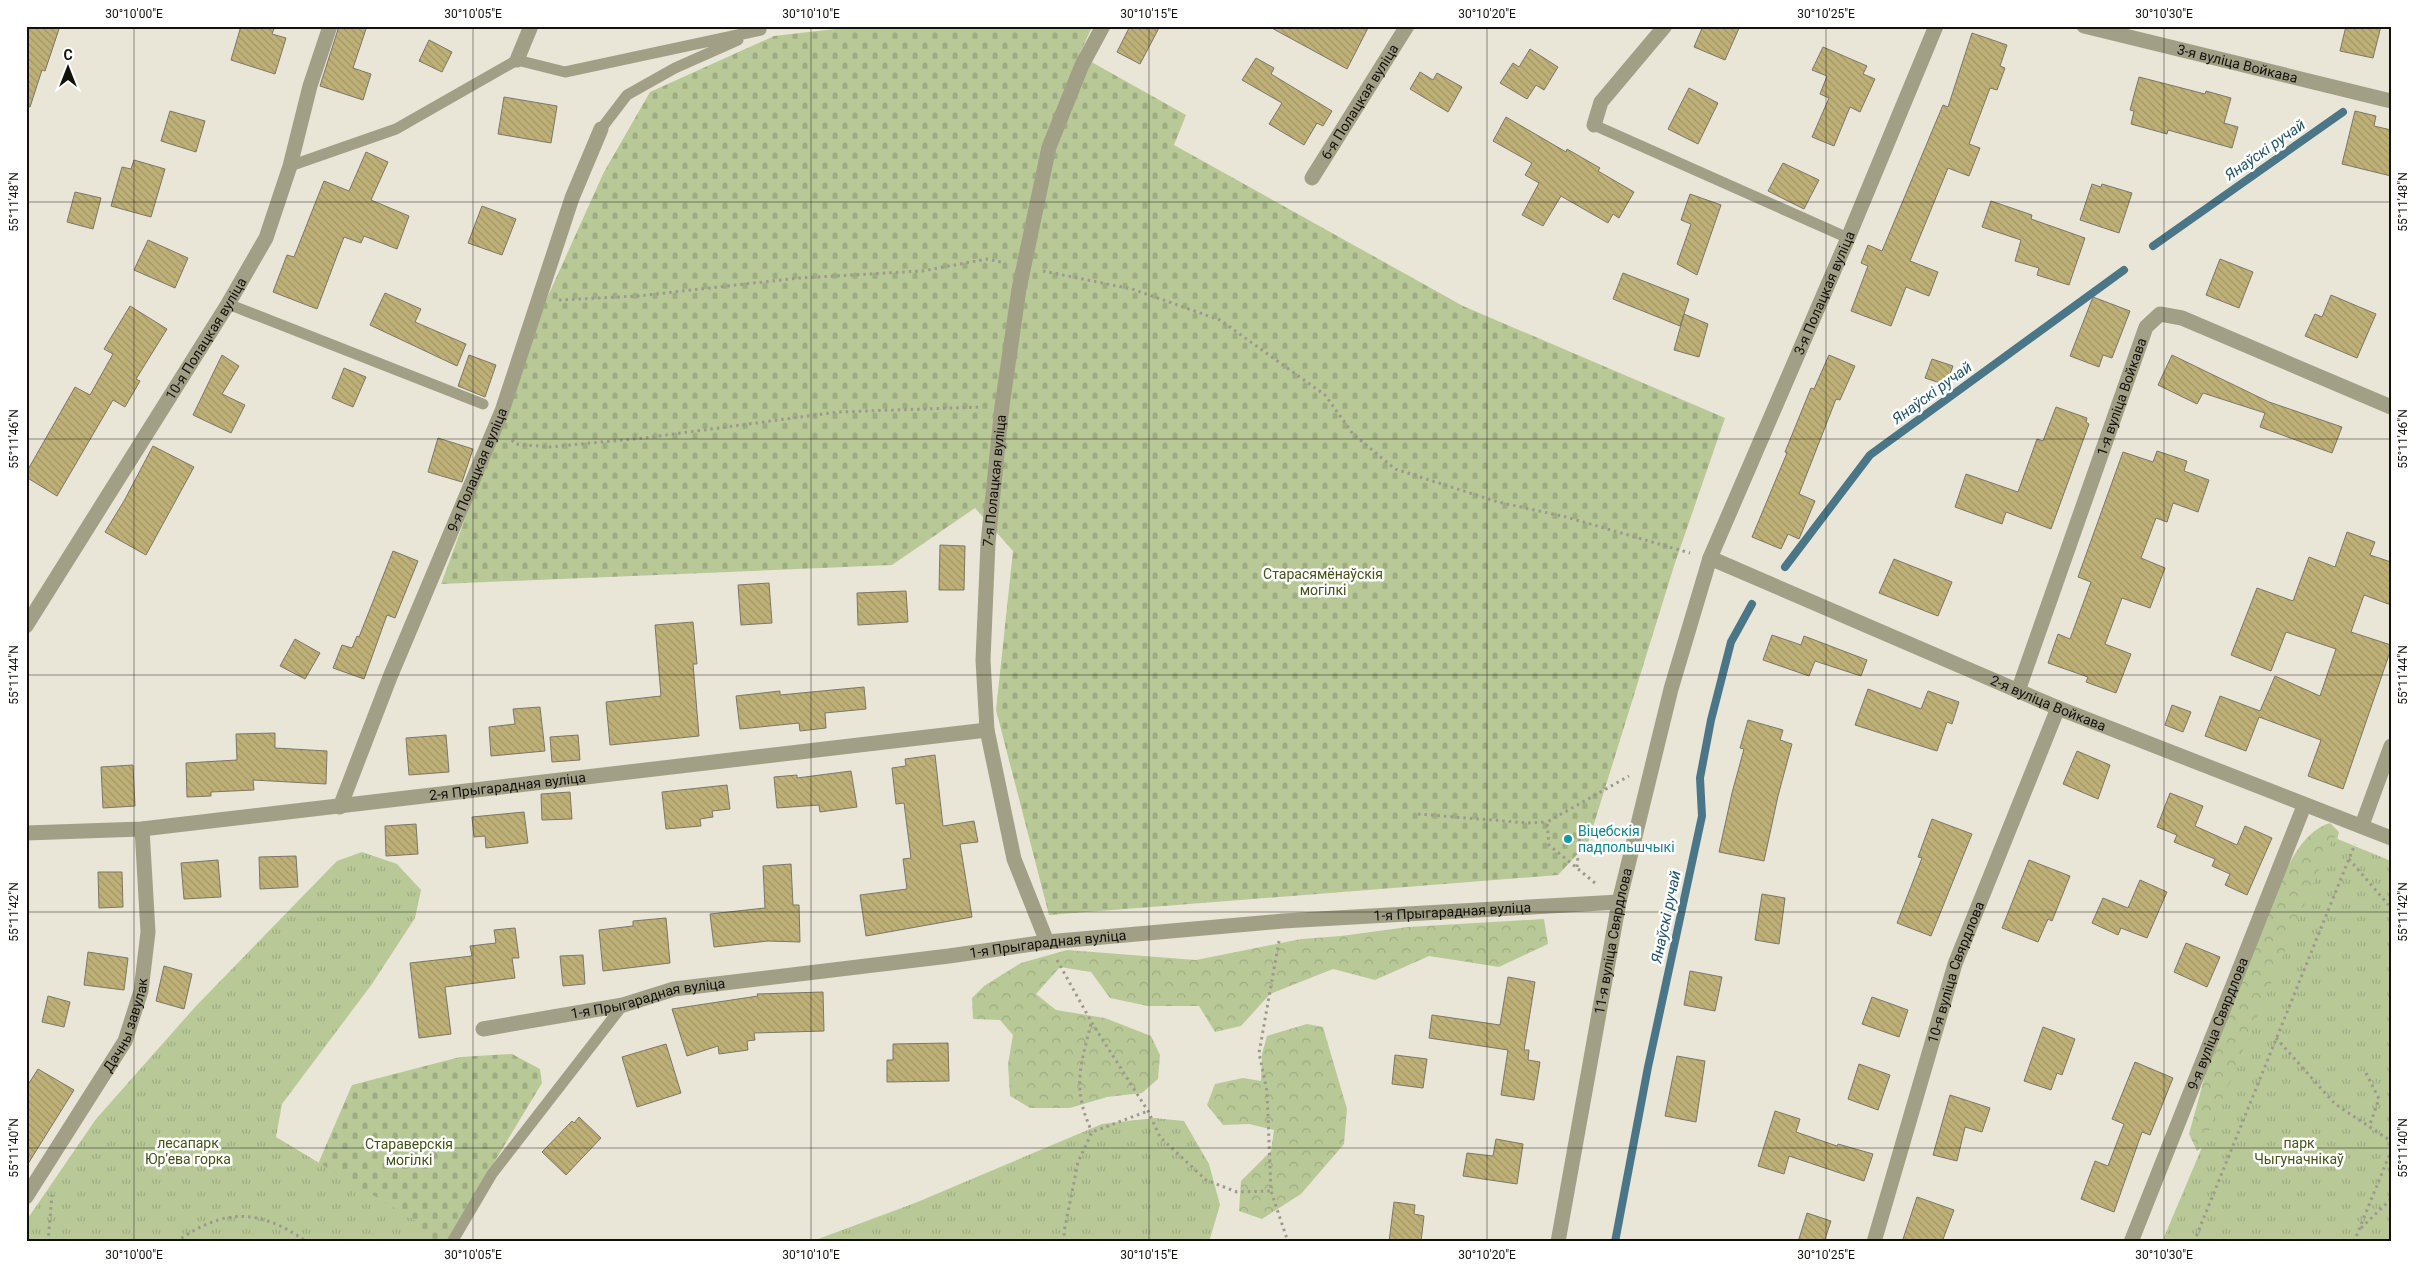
<svg xmlns="http://www.w3.org/2000/svg" width="2417" height="1268" font-family="Roboto,sans-serif">
<style>
.forest{fill:url(#forest-crowns)}
.cemetery{fill:url(#cemetery-stones)}
.park{fill:url(#park-tufts)}
.lines{fill:none;stroke-linecap:round;stroke-linejoin:round}
.stream{stroke:#4a7688;stroke-width:8}
.building{fill:url(#building-back-hatch);stroke:#7b7769}
.path{stroke:#9c998e;stroke-width:3;stroke-dasharray:2.5 4;stroke-linecap:butt}
.lane{stroke:#a1a087;stroke-width:11}
.street{stroke:#a1a087;stroke-width:15}
.ticks{fill:none;stroke:#13110c;stroke-width:1;stroke-opacity:0.45}
.culture-dot{fill:#0f9aa8;stroke:#fff;stroke-width:2}
.labels{text-anchor:middle;dominant-baseline:central;stroke-width:5;stroke-linejoin:round;paint-order:stroke}
.street-label{font-size:14px;fill:#13110c;stroke:#fff}
.park-label{font-size:14px;fill:#435317;stroke:#fff}
.culture-label{font-size:14px;fill:#0d838f;stroke:#fff;text-anchor:start}
.water-label{font-size:15px;font-style:italic;fill:#22556a;stroke:#fff}
.neatline{fill:none;stroke:#13110c;stroke-width:2}
.ticks-label{font-size:12px;text-anchor:middle;fill:#13110c}
</style>
<defs>
<pattern id="forest-crowns" width="20" height="18" patternUnits="userSpaceOnUse" patternTransform="scale(1.25)"><rect width="20" height="18" fill="#b8c997"/><path d="M2 6a3 3 0 1 1 6 0M12 15a3 3 0 1 1 6 0" fill="none" stroke="#9dac81"/></pattern>
<pattern id="cemetery-stones" width="16" height="16" patternUnits="userSpaceOnUse" patternTransform="scale(1.25)"><rect width="16" height="16" fill="#b8c997"/><path d="M2 7V4a2 2 0 0 1 4 0v3zM10 15v-3a2 2 0 0 1 4 0v3z" fill="#9dac81"/></pattern>
<pattern id="park-tufts" width="24" height="20" patternUnits="userSpaceOnUse" patternTransform="scale(1.25)"><rect width="24" height="20" fill="#b8c997"/><path d="M3 7l-1-3M5 7V3M7 7l1-3M15 17l-1-3M17 17v-4M19 17l1-3" fill="none" stroke="#9dac81"/></pattern>
<pattern id="building-back-hatch" width="6" height="6" patternUnits="userSpaceOnUse" patternTransform="scale(1.25)"><rect width="6" height="6" fill="#beb077"/><path d="M-1 5l2 2M0 0l6 6M5-1l2 2" fill="none" stroke="#a29666"/></pattern>
</defs>
<rect width="100%" height="100%" fill="#eae6d7"/>
<path class="forest" d="M2330 823 2339 832 2331 866 2229 1127 2197 1151 2189 1134 2209 1061 2279 884C2291 860 2304 831 2330 823Z
M1544 919 1548 944 1499 967 1429 956 1375 980 1333 969 1270 994 1241 1026 1215 1032 1199 1006H1148L1110 998 1091 972 1060 967 1036 994 1056 1010 1105 1018 1151 1036 1160 1055 1158 1079 1142 1093 1107 1097 1070 1108H1030L1010 1096 1008 1064 1013 1035 1000 1020 973 1019 972 998 984 986 1021 963 1067 950 1196 960 1301 939 1341 936 1408 927Z
M1307 1024 1323 1027 1347 1109 1344 1144 1301 1194 1262 1219 1239 1211 1241 1181 1271 1151 1274 1130 1249 1124 1223 1125 1207 1105 1215 1084 1243 1078 1261 1081 1262 1054 1267 1036Z"/>
<path class="cemetery" d="M861 26 1092 27 1079 55 1186 115 1174 145 1463 306 1725 418 1675 563 1588 843 1558 875 1049 915 996 710 1013 551 975 508 892 565 441 584 543 307 604 172 650 92 774 36Z
M512 1054 540 1069 542 1083 446 1242H368L312 1178 352 1085 460 1057Z"/>
<path class="park" d="M2333 837 2391 861V1242H2162Z
M362 852 397 864 421 890 415 918 372 984 282 1104 276 1137 421 1224 423 1242H26V1221L96 1119 196 1006 337 861Z
M1154 1118 1184 1121 1209 1164 1220 1205 1209 1242H810L915 1203 1102 1124Z"/>
<g class="lines">
<path class="stream" d="M2153 246 2343 112
M1785 567 1870 455 2124 270
M1615 1242 1648 1067 1702 816 1700 778 1711 720 1731 642 1752 604"/>
</g>
<path class="building" d="M26 26H60L45 71 42 70 30 107 26 106Z
M241 26H275L272 34 286 38 275 74 231 60Z
M339 26H367L353 68 371 74 363 100 320 86Z
M1130 26H1160L1140 64 1117 52Z
M1268 26H1369L1347 69Z
M1703 26H1740L1725 60 1694 47Z
M2346 26H2381L2373 58 2340 51Z
M1972 33 2007 45 2000 66 2005 68 1997 90 1990 88 1969 144 1980 148 1969 176 1948 168 1910 261 1938 272 1929 296 1906 287 1891 326 1851 311 1868 266 1861 263 1868 245 1882 251 1943 105 1948 107Z
M429 40 452 52 442 72 419 61Z
M1823 47 1867 66 1863 74 1875 79 1860 112 1850 107 1834 146 1812 137 1829 98 1820 94 1827 76 1812 70Z
M1530 49 1558 67 1544 90 1536 85 1527 99 1500 83 1513 63 1519 67Z
M1256 58 1274 68 1271 74 1332 111 1323 126 1317 123 1304 145 1269 124 1282 103 1242 80Z
M1420 72 1433 80 1437 73 1462 87 1448 112 1410 89Z
M2139 77 2205 94 2206 91 2231 98 2224 123 2238 127 2232 148 2168 130 2167 134 2131 124 2134 111 2130 110Z
M1689 88 1718 103 1698 144 1668 129Z
M504 97 557 106 551 143 498 134Z
M170 111 205 121 196 152 161 141Z
M2355 111 2376 116 2374 126 2391 130V176L2342 164Z
M1506 117 1566 152 1567 149 1600 168 1598 171 1634 192 1619 218 1613 214 1608 223 1561 196 1543 226 1522 215 1539 183 1525 175 1532 163 1493 141Z
M366 152 388 162 371 200 409 216 397 249 364 236 361 243 344 237 317 309 273 292 287 255 294 257 324 181 349 191Z
M134 160 165 169 151 217 111 206 122 167 131 169Z
M1783 163 1819 180 1804 209 1768 191Z
M2092 184 2101 187 2102 184 2132 193 2119 233 2080 220Z
M75 192 101 198 93 229 67 222Z
M1690 194 1721 205 1697 275 1677 264 1691 224 1681 220Z
M1991 201 2032 215 2031 219 2085 238 2069 285 2037 275 2039 268 2015 261 2021 240 1982 227Z
M482 206 516 219 502 255 468 243Z
M148 240 188 258 175 288 134 270Z
M2220 259 2253 272 2239 308 2206 295Z
M1623 273 1689 299 1684 314 1708 324 1699 357 1674 350 1684 314 1680 326 1613 299Z
M385 293 421 309 415 322 466 344 457 366 370 325Z
M2331 295 2376 314 2357 358 2305 336 2315 314 2322 317Z
M2093 297 2130 311 2112 358 2103 355 2099 367 2070 356Z
M130 306 167 329 136 379 140 381 125 407 113 400 57 496 26 477V473L75 387 90 395 113 354 104 349Z
M222 355 239 366 222 394 245 405 231 433 193 415Z
M469 355 496 365 485 397 458 386Z
M1829 355 1855 366 1840 400 1836 399 1799 494 1815 501 1799 539 1788 534 1781 549 1752 537 1787 453 1785 452 1811 388 1814 389Z
M2172 355 2269 402 2342 427 2332 453 2260 427 2265 413 2203 393 2197 404 2158 385Z
M1932 359 1953 366 1946 385 1925 378Z
M344 368 366 377 353 407 332 398Z
M2056 407 2087 418 2086 422 2089 424 2051 529 2006 512 2002 524 1955 507 1966 474 2018 492 2037 439 2043 441Z
M438 438 473 449 462 482 428 472Z
M153 446 194 467 146 555 105 532 124 501Z
M2157 451 2187 461 2184 471 2209 480 2198 512 2173 503 2167 522 2156 518 2141 558 2165 568 2150 608 2122 598 2105 644 2131 654 2116 693 2086 682 2088 677 2048 663 2058 634 2070 639 2091 582 2078 577 2123 452 2153 462Z
M2347 532 2375 542 2370 555 2391 562V605L2364 595 2351 632 2391 645V649L2343 789 2308 776 2321 740 2259 717 2246 751 2205 736 2220 696 2260 711 2275 676 2320 696 2336 649 2286 632 2271 671 2231 655 2257 588 2293 601 2309 557 2335 567Z
M940 545 965 546 964 590H939Z
M393 551 418 561 395 618 387 615 364 679 333 668 342 645 352 648 357 636 359 637Z
M1894 559 1952 582 1938 616 1879 593Z
M769 583 772 623 741 625 738 585Z
M906 591 908 622 858 625 857 593Z
M693 622 697 664H693L699 736 610 745 606 702 661 696 655 625Z
M1772 635 1801 645 1804 636 1867 660 1861 676 1815 661 1809 676 1763 660Z
M295 639 320 653 305 679 280 666Z
M864 687 866 709 825 713 826 728 800 731 799 723 740 729 736 696 780 691V695Z
M1868 689 1921 709 1928 691 1959 702 1952 724 1947 722 1937 751 1855 725Z
M2172 705 2191 712 2183 732 2165 725Z
M540 707 545 751 491 756 489 727 515 724 513 709Z
M1748 720 1783 730 1780 740 1792 744 1778 796 1764 861 1719 852 1732 793 1744 749 1740 748Z
M275 733V748L327 751 326 784 253 780 254 790 211 792V796L187 797 186 763 237 760 236 734Z
M446 735 449 772 409 775 406 738Z
M578 735 580 760 552 762 550 737Z
M2077 751 2110 765 2098 799 2063 784Z
M935 755 943 826 974 821 978 842 960 844 972 917 866 936 860 895 907 889 903 859 911 858 904 803 896 804 892 768 906 766 905 759Z
M133 765 135 806 103 808 101 767Z
M851 771 857 807 820 812 819 805 777 808 774 777 797 775V778Z
M727 785 730 809 712 811 713 817 700 819 701 826 666 829 662 792Z
M570 792 572 819 542 820 541 794Z
M2170 793 2203 806 2195 826 2237 845 2245 826 2272 838 2247 895 2225 885 2230 874 2212 866 2215 859 2174 842 2177 835 2157 827Z
M524 812 528 843 486 848 485 836 474 837 472 817Z
M1932 819 1972 834 1931 936 1897 923 1922 858 1918 857Z
M416 824 418 854 386 856 385 826Z
M296 856 298 887 260 889 259 857Z
M218 860 221 897 184 899 181 863Z
M2029 860 2070 876 2052 921 2048 919 2038 942 2002 928Z
M791 864 793 905H799L800 942 768 941 714 947 710 914 765 908 763 866Z
M98 872H122L123 907 99 908Z
M2140 880 2167 892 2147 938 2121 928 2118 935 2092 923 2103 898 2128 908Z
M1762 894 1785 898 1779 944 1755 940Z
M666 918 670 963 603 971 599 930 633 926V921Z
M515 928 519 958H512L515 978 445 987 451 1034 419 1038 410 963 472 956 470 946 496 943 494 930Z
M2186 943 2220 957 2207 987 2174 972Z
M88 952 128 958 124 990 84 985Z
M583 955 585 984 563 986 560 956Z
M164 966 192 974 184 1009 156 1001Z
M1690 971 1722 977 1715 1011 1684 1005Z
M1508 977 1535 982 1524 1050H1529L1528 1060 1540 1062 1534 1100 1501 1095 1508 1050 1429 1038 1432 1015 1500 1025Z
M823 992 824 1031 754 1033 755 1040 747 1041 748 1050 719 1054 718 1046 687 1056 672 1009 758 996 757 994Z
M48 996 70 1002 64 1027 42 1022Z
M1872 997 1908 1010 1899 1037 1862 1024Z
M2043 1027 2075 1039 2062 1075 2057 1073 2051 1090 2024 1081Z
M948 1043 949 1081 887 1082V1060H893V1044Z
M666 1044 681 1093 637 1107 622 1057Z
M1395 1055 1427 1059 1423 1088 1392 1084Z
M1677 1056 1705 1061 1696 1122 1665 1116Z
M2135 1062 2173 1078 2150 1135 2142 1132 2114 1212 2081 1199 2095 1161 2108 1166 2124 1124 2112 1119Z
M1859 1064 1890 1075 1878 1110 1848 1099Z
M38 1069 74 1090 26 1167V1088Z
M1950 1095 1990 1108 1982 1132 1965 1127 1957 1161 1933 1155Z
M1775 1111 1800 1119 1796 1132 1837 1146 1838 1144 1873 1154 1864 1181 1789 1156 1784 1174 1758 1166Z
M579 1117 601 1138 566 1175 542 1152 572 1121 574 1123Z
M1496 1139 1523 1144 1517 1184 1463 1176 1467 1153 1493 1156Z
M1917 1197 1954 1210 1942 1242H1902Z
M1394 1202 1415 1205 1414 1214 1424 1216 1421 1242H1389Z
M1807 1213 1831 1221 1824 1242H1798Z"/>
<g class="lines">
<path class="path" d="M1043 271 1132 289 1220 320 1325 395 1353 434 1395 469 1498 502 1566 517 1690 553
M559 300 638 296 799 278 922 271 987 259 1005 263
M512 440 515 444 549 447 644 438 838 412 981 407
M1418 814 1528 823 1547 822
M2349 859 2391 908
M1577 867 1580 834
M1595 883 1549 845 1547 822 1629 776
M1279 941 1259 1053 1267 1091 1271 1191 1288 1242
M1057 960 1092 1023 1148 1111 1160 1137 1206 1180 1237 1192 1271 1191
M1091 1024C1080 1067 1072 1089 1092 1132
M2276 1038 2335 1104 2391 1141
M2366 1073 2379 1099 2369 1127
M2361 1228 2391 1199
M48 1242 52 1195
M176 1242C224 1208 259 1208 307 1242
M1065 1242 1064 1232 1078 1162 1092 1132 1148 1111
M2194 1242 2355 844
M2354 1242 2391 1151"/>
<path class="lane" d="M1594 125 1848 238
M601 129 627 95 675 68 738 40
M290 166 396 129 517 60 565 72 761 30
M228 304 483 404
M452 1242 492 1174 623 1005"/>
<g class="street">
<path id="s1" d="M2084 26 2391 101"/>
<path d="M517 60 531 26"/>
<path d="M1594 125 1601 102 1665 26"/>
<path id="s2" d="M1312 178 1407 26"/>
<path id="s3" d="M1710 558 2058 708 2391 838"/>
<path id="s4" d="M26 626 228 304 266 238 290 166 310 86 330 26"/>
<path id="s5" d="M2018 691 2146 327 2160 314 2182 318 2391 407"/>
<path id="s6" d="M340 807 390 677 502 411 572 198 601 129"/>
<path d="M2362 825 2391 746"/>
<path id="s7" d="M26 833 142 829 987 730"/>
<path id="s8" d="M1047 942 1014 859 987 730 983 660 988 543 1002 406 1019 289 1049 147 1082 65 1103 26"/>
<path id="s9" d="M483 1029 623 1005 674 989 949 956 1047 942 1283 921 1619 902"/>
<path id="s10" d="M26 1197 125 1041 141 991 148 932 142 829"/>
<path id="s11" d="M1558 1242 1619 902 1671 689 1710 558 1848 238 1936 26"/>
<path id="s12" d="M1874 1242 1955 964 2058 708"/>
<path id="s13" d="M2131 1242 2304 806"/>
</g>
</g>
<path class="ticks" d="M134 26V1242M473 26V1242M811 26V1242M1149 26V1242M1487 26V1242M1826 26V1242M2164 26V1242M26 202H2391M26 439H2391M26 675H2391M26 912H2391M26 1148H2391"/>
<circle class="culture-dot" cx="1568" cy="839" r="5"/>
<g class="labels">
<g class="street-label">
<text stroke="none"><textPath href="#s1" startOffset="158">3-я вуліца Войкава</textPath></text>
<text stroke="none"><textPath href="#s2" startOffset="90">6-я Полацкая вуліца</textPath></text>
<text stroke="none"><textPath href="#s11" startOffset="990">3-я Полацкая вуліца</textPath></text>
<text stroke="none"><textPath href="#s4" startOffset="339">10-я Полацкая вуліца</textPath></text>
<text stroke="none"><textPath href="#s5" startOffset="312">1-я вуліца Войкава</textPath></text>
<text stroke="none"><textPath href="#s6" startOffset="364">9-я Полацкая вуліца</textPath></text>
<text stroke="none"><textPath href="#s8" startOffset="471">7-я Полацкая вуліца</textPath></text>
<text stroke="none"><textPath href="#s3" startOffset="368">2-я вуліца Войкава</textPath></text>
<text stroke="none"><textPath href="#s7" startOffset="484">2-я Прыгарадная вуліца</textPath></text>
<text stroke="none"><textPath href="#s9" startOffset="978">1-я Прыгарадная вуліца</textPath></text>
<text stroke="none"><textPath href="#s11" startOffset="306">11-я вуліца Свярдлова</textPath></text>
<text stroke="none"><textPath href="#s9" startOffset="572">1-я Прыгарадная вуліца</textPath></text>
<text stroke="none"><textPath href="#s12" startOffset="282">10-я вуліца Свярдлова</textPath></text>
<text stroke="none"><textPath href="#s9" startOffset="168">1-я Прыгарадная вуліца</textPath></text>
<text stroke="none"><textPath href="#s10" startOffset="200">Дачны завулак</textPath></text>
<text stroke="none"><textPath href="#s13" startOffset="235">9-я вуліца Свярдлова</textPath></text>
</g>
<g class="park-label">
<text x="1323" y="574">Старасямёнаўскія<tspan x="1323" dy="16">могілкі</tspan></text>
<text x="188" y="1143">лесапарк<tspan x="188" dy="16">Юрʼева горка</tspan></text>
<text x="2299" y="1143">парк<tspan x="2299" dy="16">Чыгуначнікаў</tspan></text>
<text x="409" y="1144">Стараверскія<tspan x="409" dy="16">могілкі</tspan></text>
</g>
<g class="culture-label">
<text x="1578" y="831">Віцебскія<tspan x="1578" dy="16">падпольшчыкі</tspan></text>
</g>
<g class="water-label">
<text transform="translate(2265 150) rotate(-35)">Янаўскі ручай</text>
<text transform="translate(1932 393) rotate(-36)">Янаўскі ручай</text>
<text transform="translate(1666 917) rotate(-78)">Янаўскі ручай</text>
</g>
</g>
<rect width="2417" height="1268" fill="none" stroke="#ffffff" stroke-width="55"/>
<g transform="translate(68 68)" stroke="#ffffff" stroke-width="4" paint-order="stroke">
<path d="M0-4L9 19L0 12L-9 19Z" fill="#13110c"/>
<text y="-8" font-size="14" font-weight="bold" text-anchor="middle" fill="#13110c">С</text>
</g>
<rect x="28" y="28" width="2362" height="1212" class="neatline"/>
<g class="ticks-label">
<text x="134" y="18">30°10'00"E</text>
<text x="473" y="18">30°10'05"E</text>
<text x="811" y="18">30°10'10"E</text>
<text x="1149" y="18">30°10'15"E</text>
<text x="1487" y="18">30°10'20"E</text>
<text x="1826" y="18">30°10'25"E</text>
<text x="2164" y="18">30°10'30"E</text>
<text transform="translate(14 202) rotate(-90)" y="4">55°11'48"N</text>
<text transform="translate(2403 202) rotate(-90)" y="4">55°11'48"N</text>
<text transform="translate(14 439) rotate(-90)" y="4">55°11'46"N</text>
<text transform="translate(2403 439) rotate(-90)" y="4">55°11'46"N</text>
<text transform="translate(14 675) rotate(-90)" y="4">55°11'44"N</text>
<text transform="translate(2403 675) rotate(-90)" y="4">55°11'44"N</text>
<text transform="translate(14 912) rotate(-90)" y="4">55°11'42"N</text>
<text transform="translate(2403 912) rotate(-90)" y="4">55°11'42"N</text>
<text transform="translate(14 1148) rotate(-90)" y="4">55°11'40"N</text>
<text transform="translate(2403 1148) rotate(-90)" y="4">55°11'40"N</text>
<text x="134" y="1259">30°10'00"E</text>
<text x="473" y="1259">30°10'05"E</text>
<text x="811" y="1259">30°10'10"E</text>
<text x="1149" y="1259">30°10'15"E</text>
<text x="1487" y="1259">30°10'20"E</text>
<text x="1826" y="1259">30°10'25"E</text>
<text x="2164" y="1259">30°10'30"E</text>
</g>
</svg>
